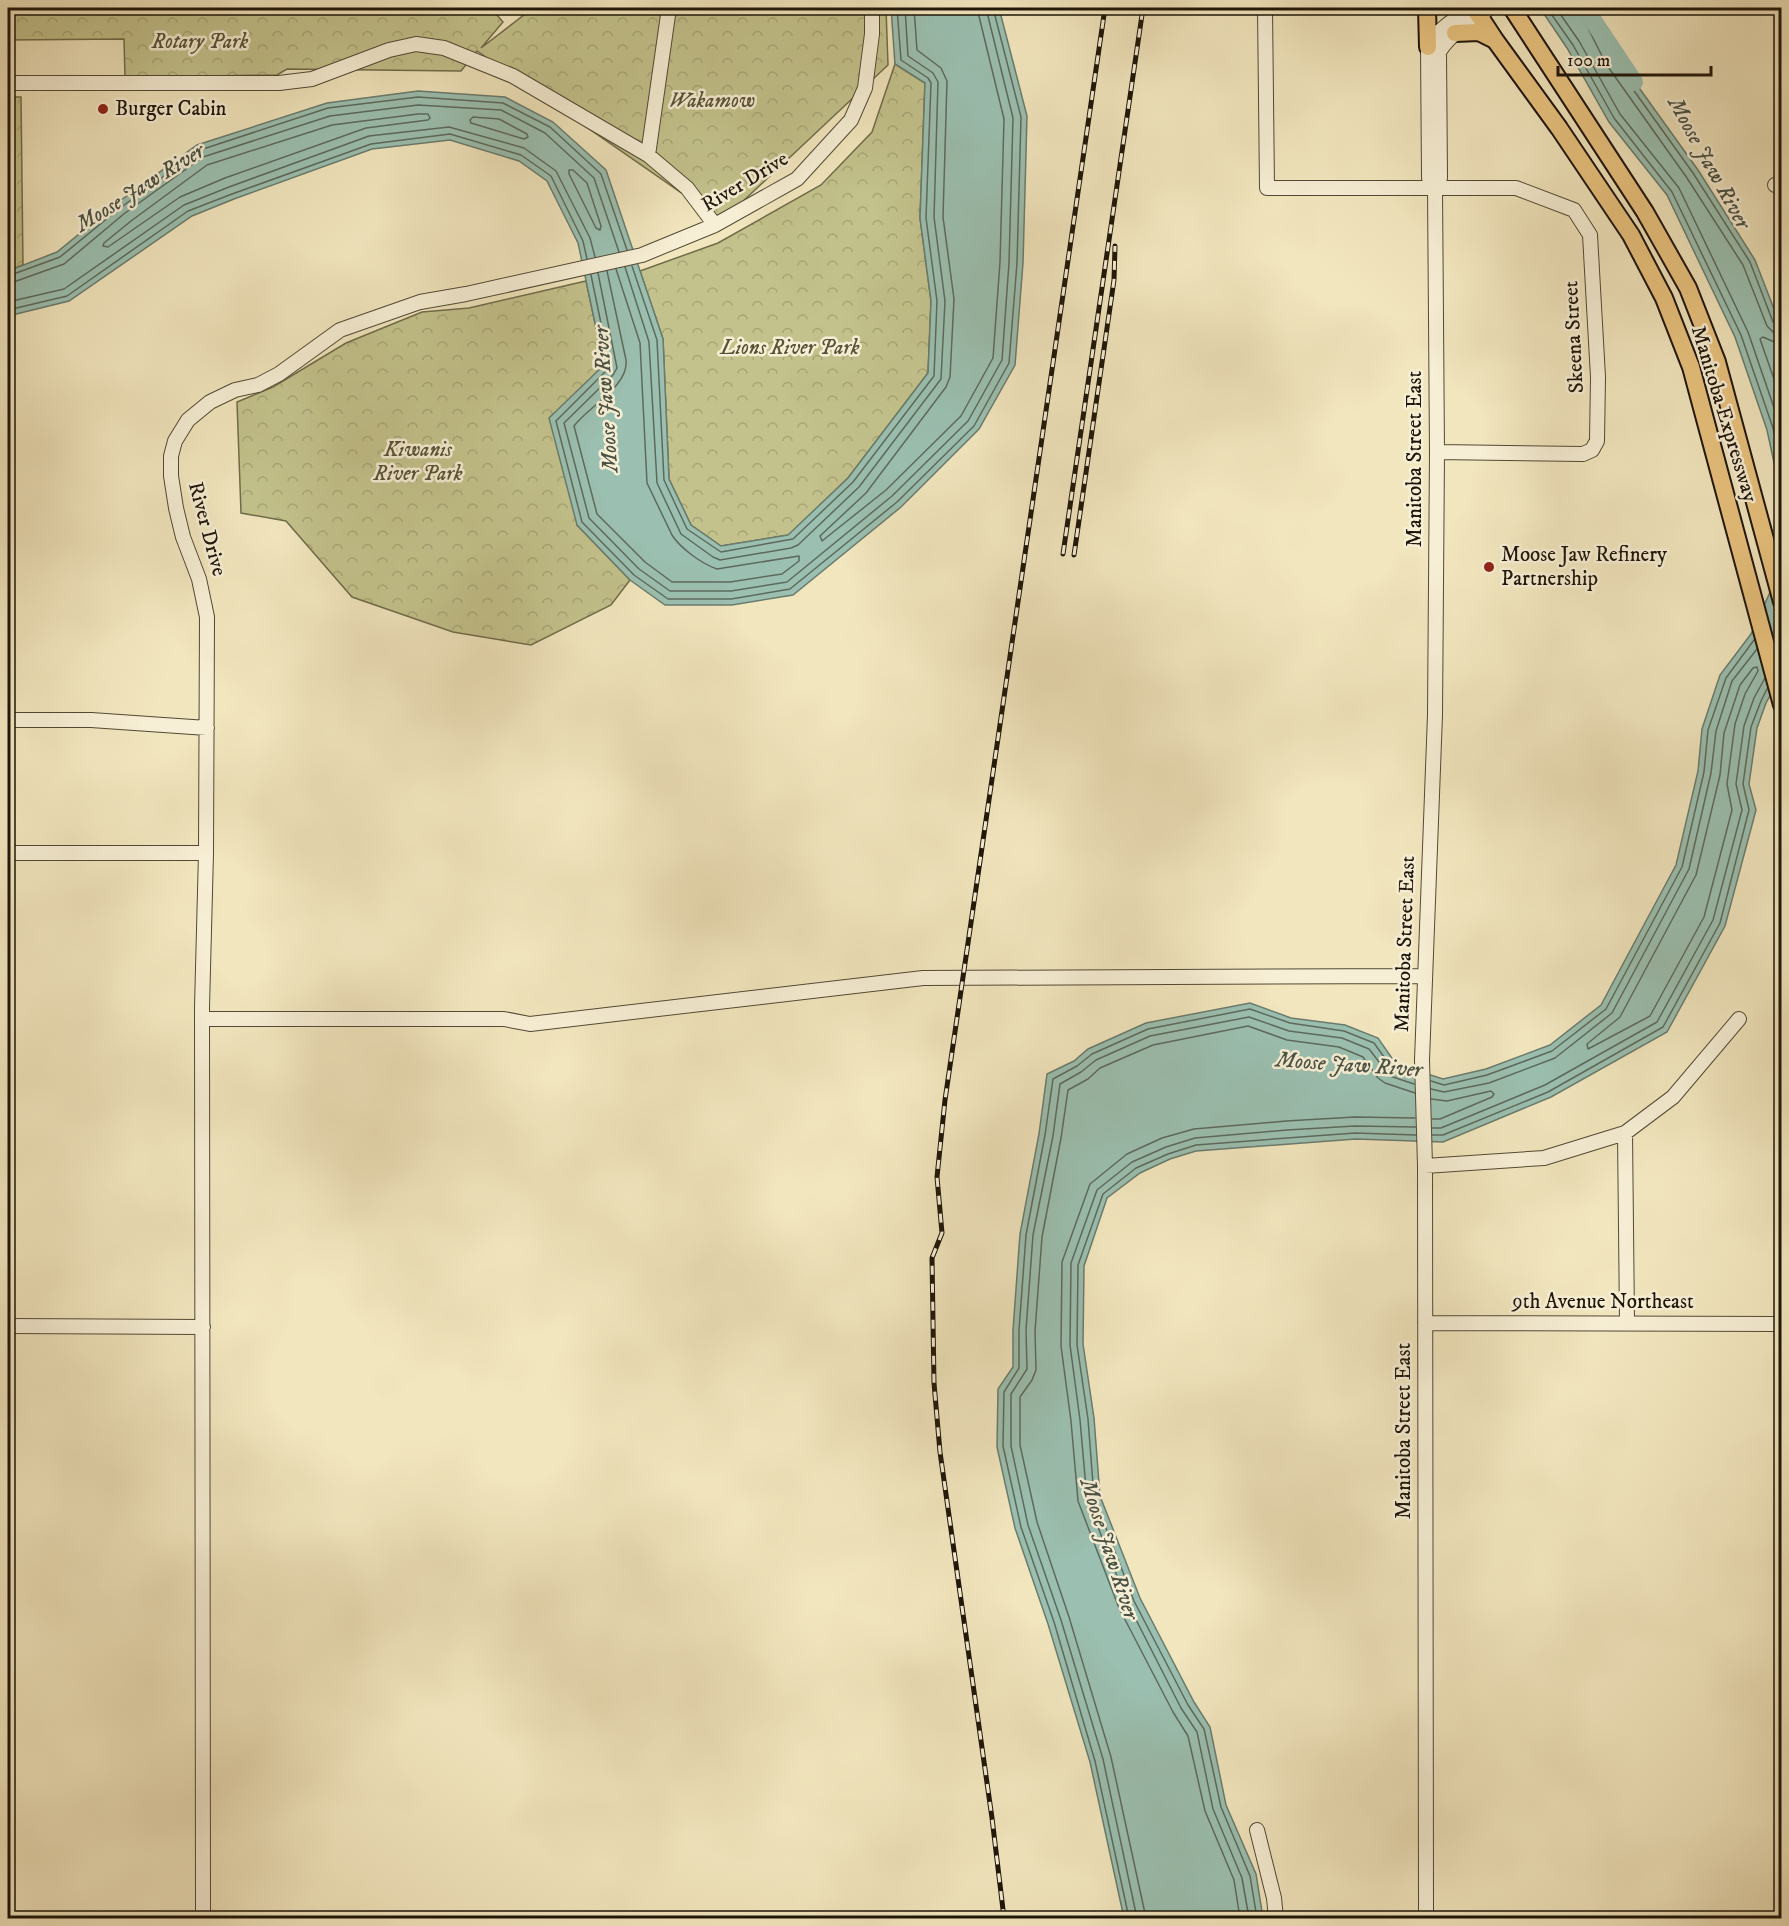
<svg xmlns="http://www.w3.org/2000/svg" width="1789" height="1926" font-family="'IM FELL DW Pica',serif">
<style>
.park{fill:url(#park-crowns);stroke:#706c4a;stroke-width:1.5}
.water{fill:#9bc0b1;stroke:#697c6e;stroke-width:1.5}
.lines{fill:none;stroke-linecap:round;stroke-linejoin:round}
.shore{stroke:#5c6a5d;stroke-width:1.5}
.river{stroke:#9bc0b1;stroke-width:18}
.minor-casing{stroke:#524936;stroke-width:16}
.major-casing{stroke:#1d1509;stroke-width:20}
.minor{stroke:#f7efd5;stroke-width:14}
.major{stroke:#e9c37f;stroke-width:16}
.rail-casing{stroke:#1d1509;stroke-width:5}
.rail{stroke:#f7efd5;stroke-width:3;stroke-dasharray:9;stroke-linecap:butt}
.poi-dot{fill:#8f2418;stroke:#f7efd5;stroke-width:2}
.labels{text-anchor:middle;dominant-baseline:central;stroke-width:5;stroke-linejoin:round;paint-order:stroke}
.park-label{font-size:21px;font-style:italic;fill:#575237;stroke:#f7efd5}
.poi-label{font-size:21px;fill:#1d1509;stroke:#f7efd5;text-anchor:start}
.street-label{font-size:21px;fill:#1d1509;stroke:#f7efd5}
.water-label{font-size:22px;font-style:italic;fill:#495144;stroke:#f7efd5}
</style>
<defs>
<pattern id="park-crowns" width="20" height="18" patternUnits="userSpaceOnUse" patternTransform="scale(1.5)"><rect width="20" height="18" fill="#c3c28c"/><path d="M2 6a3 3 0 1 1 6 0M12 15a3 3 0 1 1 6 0" fill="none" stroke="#a7a677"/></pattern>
</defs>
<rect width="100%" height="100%" fill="#f2e6be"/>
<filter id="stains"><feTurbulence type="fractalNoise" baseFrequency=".00333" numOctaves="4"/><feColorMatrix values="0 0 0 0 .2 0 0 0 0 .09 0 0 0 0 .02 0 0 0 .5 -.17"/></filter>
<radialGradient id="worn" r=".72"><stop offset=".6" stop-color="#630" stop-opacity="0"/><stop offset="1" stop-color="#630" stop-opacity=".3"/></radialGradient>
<path class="park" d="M8 8H491L503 22 481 48 533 8H886L888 65 722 221 477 51 461 71 287 69 277 75 125 77 124 39 8 40Z
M895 64 925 83 920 218 931 301 928 373 848 478 789 535 721 546 691 525 669 479 663 339 640 271 718 243 821 185 872 132Z
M8 97H21L23 265 8 271Z
M586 281 604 365 577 525 630 580 611 605 531 645 453 632 352 597 286 521 241 513 237 402 273 387 346 343 422 312 469 308Z"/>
<path class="water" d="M891 8H999L1027 116 1023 263 1015 365 979 429 901 507 793 595 732 605H665L630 580 577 525 549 418 604 365 578 243 547 181 519 161 450 140 372 149 234 199 192 216 69 301 8 316V271L57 252 117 203 197 145 327 103 418 91 505 97 553 122 606 170 663 339 669 479 691 525 721 546 788 535 848 478 928 373 931 301 920 218 925 83 895 64Z
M1540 8H1593L1617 57 1698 170 1755 260 1781 327V495L1767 430 1735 337 1667 195 1609 122 1567 48Z
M1781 568V676L1766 703 1757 728 1749 784 1756 810 1725 926 1667 1032 1551 1097 1443 1142 1356 1139 1196 1151 1170 1159 1140 1173 1107 1198 1084 1266 1083 1344 1094 1418 1100 1496 1140 1598 1194 1702 1210 1727 1226 1805 1256 1874 1263 1918H1124L1090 1762 1048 1624 1015 1528 997 1447 998 1389 1013 1367V1330L1020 1234 1039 1134 1047 1074 1074 1061 1088 1049 1146 1023 1250 1003 1291 1018 1345 1025 1378 1038 1396 1064 1443 1079 1486 1069 1550 1045 1601 1005 1676 865 1698 771 1702 729 1720 675 1751 634Z"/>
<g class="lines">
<path class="shore" d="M914 8 917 50 941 68 947 81 943 217 954 299 950 377 946 387 866 493 820 536 822 541 886 490 961 416 993 358 1000 262 1004 119 977 8
M1547 8 1573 45 1614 118 1672 192 1741 335 1773 428 1782 466
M1556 8 1579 41 1620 114 1679 188 1748 332 1782 431
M1580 8 1582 16 1606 64 1687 178 1743 265 1767 326 1773 332 1782 334
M1588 8 1612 60 1693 173 1750 262 1773 322 1777 325 1782 326
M418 114H428L430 118 428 120 366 128 225 178 180 197 108 247 103 246 104 243 131 221 207 165 332 125Z
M473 117 499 119 527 134 528 137 524 139 471 123 470 120Z
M569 170H573L587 183 601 226 600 230 596 228 569 174Z
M632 266 657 340 664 480 687 529 721 552 793 539 853 482 934 376 937 301 926 218 931 83 928 78 901 60 897 8
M625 267 649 342 657 483 681 534 713 557 720 560 791 548 798 545 859 487 941 379 945 301 934 217 938 82 933 73 908 56 905 8
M607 271 626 360C629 386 589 406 574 426L597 514 645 562 672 582H730L782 574 799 561V556L717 569C702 564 680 548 672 535L647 483 640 343 616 269
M598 273 617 368 613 375 564 423 589 518 639 569 670 591H731L787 582 892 496 968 421 1002 360 1009 263 1013 118 986 8
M591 275 610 367 556 421 582 522 634 575 668 599H731L790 589 897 502 974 426 1009 363 1017 263 1021 117 993 8
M8 276 60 257 120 208 200 150 328 108 418 97 503 103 550 127 601 174 627 250
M8 284 64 264 125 213 203 157 330 116 418 105 501 110 545 133 594 178 619 252
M8 302 64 289 184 205 229 187 369 136 449 127 524 148 556 171 590 238 595 257
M8 310 67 296 188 211 232 194 371 144 450 134 521 155 551 176 583 241 587 259
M1782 343 1772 341 1763 337 1760 339 1782 402
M1757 667 1758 671 1745 694 1735 724 1727 784 1732 810 1704 917 1650 1016 1588 1049 1587 1044 1620 1017 1696 875 1720 775 1724 733 1740 685 1753 668Z
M1431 1081 1444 1085 1487 1075 1552 1051 1606 1009 1682 867 1704 772 1708 730 1726 678 1754 640
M1431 1089 1444 1092 1489 1083 1555 1058 1612 1013 1689 869 1711 773 1716 731 1732 681 1757 649
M1431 1099 1447 1101 1491 1091 1494 1094 1492 1097 1440 1119H1432
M1432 1128H1441L1545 1085 1657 1022 1713 920 1742 810 1736 784 1744 726 1754 698 1765 678
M1432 1135H1443L1548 1092 1663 1027 1720 923 1749 810 1743 784 1751 727 1761 701 1767 689
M1129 1918 1095 1761 1054 1622 1021 1527 1003 1446 1004 1392 1019 1368V1330L1026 1235 1045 1135 1053 1079 1077 1066 1092 1054 1148 1029 1250 1009 1290 1023 1344 1031 1374 1043 1392 1068 1414 1076
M1137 1918 1103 1759 1061 1620 1028 1525 1011 1446V1394L1027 1369 1026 1330 1033 1235 1053 1136 1060 1084 1081 1072 1096 1060 1150 1036 1249 1017 1289 1031 1342 1038 1369 1049 1390 1076 1414 1084
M1146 1918 1111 1757 1069 1617 1037 1522 1020 1445V1397L1032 1380 1036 1370 1035 1331 1042 1237 1061 1138 1068 1090 1088 1079 1100 1068 1153 1045 1248 1026 1287 1040 1339 1047 1363 1057 1378 1078 1385 1083 1415 1093
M1240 1918 1234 1880 1205 1811 1188 1736 1173 1712 1119 1608 1078 1501 1071 1421 1061 1346 1062 1262 1090 1184 1127 1154 1162 1138 1194 1129 1286 1121 1355 1117 1415 1118
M1249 1918 1242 1878 1213 1809 1197 1732 1181 1708 1128 1604 1087 1499 1080 1420 1070 1345 1071 1263 1097 1190 1132 1162 1166 1147 1195 1138 1287 1130 1355 1126 1416 1127
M1257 1918 1250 1876 1221 1807 1204 1729 1188 1705 1134 1601 1094 1497 1088 1419 1077 1345 1078 1265 1103 1194 1136 1168 1168 1154 1196 1145 1287 1138 1355 1133 1416 1135"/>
<path class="river" d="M1587 8 1594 22 1634 82"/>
<defs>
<path id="minor" d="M1265 8 1267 188H1516L1574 210 1590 235 1598 377 1597 441 1592 450 1583 454 1437 452
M8 83H279L312 79 389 50 416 44 444 48 513 76 648 155 687 188 715 225
M648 155 669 8
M1775 185H1782
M1435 187 1429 178 1428 47C1438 28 1455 19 1473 8
M8 720H91L207 728
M8 853H206
M203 1019H504L530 1024 923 978 1425 976
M1625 1133 1627 1322
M1425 1166 1544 1158 1625 1133 1673 1097 1739 1019
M1425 1323 1782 1324
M8 1326 203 1327
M1257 1830 1274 1898 1276 1918
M203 1918 202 1007 206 853 207 617 199 579 183 537 176 508 171 476V456L175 441 188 420 210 402 235 390 258 385 279 374 340 330 420 302 466 294 642 255 715 225 797 179 851 120 865 88 872 34V8
M1426 1918 1425 1166 1422 1060 1435 715 1437 452 1435 187 1440 178 1439 52C1451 32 1472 22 1489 8"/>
<path id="major" d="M1427 8 1428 47
M1474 8 1495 40 1559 128 1631 235 1664 298 1691 367 1782 705
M1512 8 1645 212 1688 288 1717 362 1782 602
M1455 33 1479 32 1495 40"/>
</defs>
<use href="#minor" class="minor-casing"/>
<use href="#major" class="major-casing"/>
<use href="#minor" class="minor"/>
<use href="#major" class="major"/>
<defs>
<path id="rail" d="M1063 554 1143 8
M1074 555 1114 280 1115 246
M1004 1918 992 1818 940 1452 934 1383 932 1258 942 1233 937 1177 945 1100 1105 8"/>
</defs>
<use href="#rail" class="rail-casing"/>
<use href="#rail" class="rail"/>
</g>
<g class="poi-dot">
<circle cx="103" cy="109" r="6"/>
<circle cx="1489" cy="567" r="6"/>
</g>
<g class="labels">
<g class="park-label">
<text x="200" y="42">Rotary Park</text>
<text x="712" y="101">Wakamow</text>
<text x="790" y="348">Lions River Park</text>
<text x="418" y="450">Kiwanis<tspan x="418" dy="24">River Park</tspan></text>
</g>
<g class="poi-label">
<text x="115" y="109">Burger Cabin</text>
<text x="1501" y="555">Moose Jaw Refinery<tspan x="1501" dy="24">Partnership</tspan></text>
</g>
<g class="street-label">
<text transform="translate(745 182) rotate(-31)">River Drive</text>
<text transform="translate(1574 337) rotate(-93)">Skeena Street</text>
<text transform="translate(1724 414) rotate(73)">Manitoba Expressway</text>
<text transform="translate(1415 459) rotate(-90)">Manitoba Street East</text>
<text transform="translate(207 529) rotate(75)">River Drive</text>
<text transform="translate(1405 944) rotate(-88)">Manitoba Street East</text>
<text x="1603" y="1302">9th Avenue Northeast</text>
<text transform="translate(1404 1431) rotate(-90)">Manitoba Street East</text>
</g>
<g class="water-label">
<text transform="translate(1709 163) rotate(61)">Moose Jaw River</text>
<text transform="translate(140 188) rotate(-32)">Moose Jaw River</text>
<text transform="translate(606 399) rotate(-94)">Moose Jaw River</text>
<text transform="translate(1349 1065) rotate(4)">Moose Jaw River</text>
<text transform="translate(1109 1549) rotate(72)">Moose Jaw River</text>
</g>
</g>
<rect width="1789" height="1926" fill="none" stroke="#f2e6be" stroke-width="30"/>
<rect x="9" y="9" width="1771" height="1908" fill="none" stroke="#1d1509" stroke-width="3"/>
<rect x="15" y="15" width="1759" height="1896" fill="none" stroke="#1d1509" stroke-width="1.5"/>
<path d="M1558 66v9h153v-9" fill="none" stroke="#1d1509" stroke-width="3"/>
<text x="1567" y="66" font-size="18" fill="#1d1509" stroke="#f7efd5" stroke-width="4.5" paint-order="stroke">100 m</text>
<rect width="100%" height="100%" filter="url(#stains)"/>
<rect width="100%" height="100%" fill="url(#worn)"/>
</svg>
